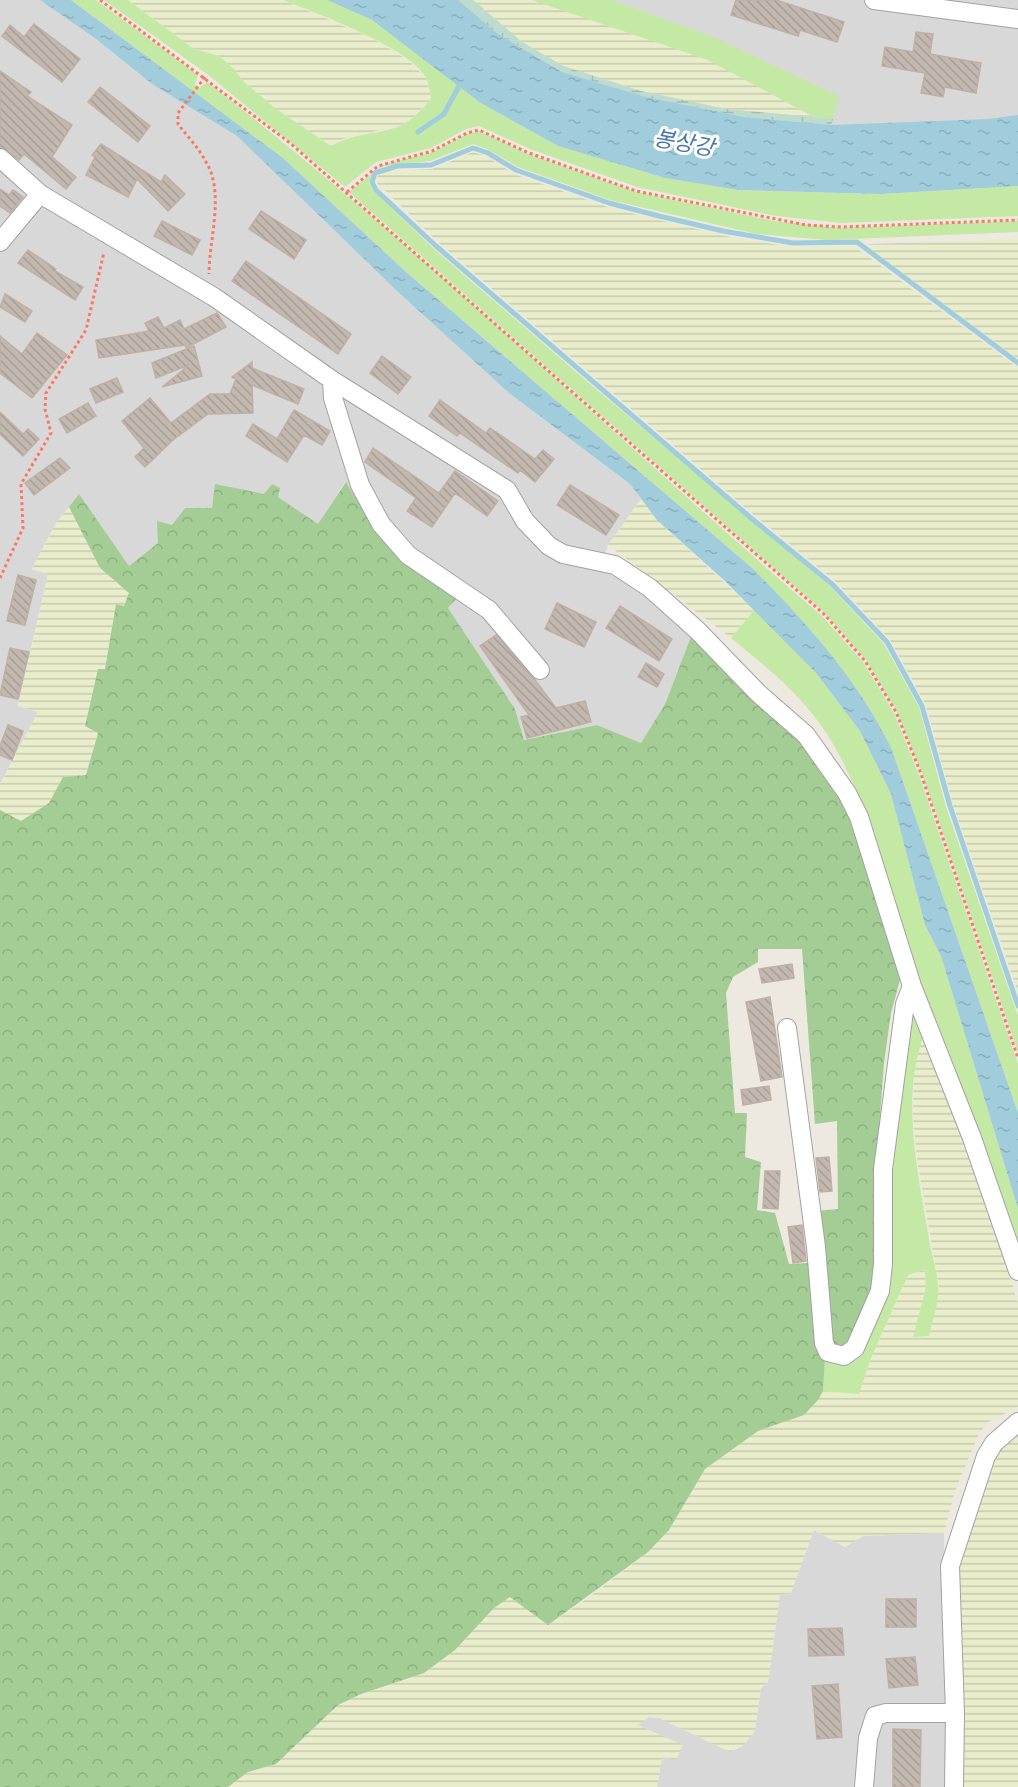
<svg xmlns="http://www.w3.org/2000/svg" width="1018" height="1787" font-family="Lato,'Noto Sans KR',sans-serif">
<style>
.residential{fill:#d9d8d8}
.farmland{fill:url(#farmland-rules)}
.grass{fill:#c4e9a5}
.forest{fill:url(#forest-crowns)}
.wetland{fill:url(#wetland-marsh)}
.water{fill:url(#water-ripples)}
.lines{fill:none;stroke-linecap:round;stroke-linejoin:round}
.stream{stroke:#a0ccdc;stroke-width:5}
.building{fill:url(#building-back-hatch);stroke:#bfb0a3;stroke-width:1.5}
.minor-casing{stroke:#a2a2a2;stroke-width:20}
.path{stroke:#fb7864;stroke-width:3;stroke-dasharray:3 3;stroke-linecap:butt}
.minor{stroke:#fff;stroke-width:18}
.labels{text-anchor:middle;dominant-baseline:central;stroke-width:6;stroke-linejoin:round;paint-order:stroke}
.water-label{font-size:22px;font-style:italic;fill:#4876ab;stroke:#fff}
</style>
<defs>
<pattern id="farmland-rules" width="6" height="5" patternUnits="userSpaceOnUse" patternTransform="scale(1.5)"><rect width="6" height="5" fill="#e9edcb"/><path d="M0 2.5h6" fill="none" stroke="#c7cbae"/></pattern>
<pattern id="forest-crowns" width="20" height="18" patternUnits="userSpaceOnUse" patternTransform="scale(1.5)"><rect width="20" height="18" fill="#a3cd94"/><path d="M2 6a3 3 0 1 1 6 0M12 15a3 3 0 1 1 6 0" fill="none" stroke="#8caf7f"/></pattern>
<pattern id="wetland-marsh" width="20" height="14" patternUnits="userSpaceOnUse" patternTransform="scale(1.5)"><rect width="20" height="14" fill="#bddcce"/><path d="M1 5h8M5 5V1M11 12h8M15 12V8" fill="none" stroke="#a2bcb0"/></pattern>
<pattern id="water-ripples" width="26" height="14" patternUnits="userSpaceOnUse" patternTransform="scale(1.5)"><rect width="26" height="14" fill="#a0ccdc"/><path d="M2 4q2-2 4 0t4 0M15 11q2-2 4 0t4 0" fill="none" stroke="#89afbc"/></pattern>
<pattern id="building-back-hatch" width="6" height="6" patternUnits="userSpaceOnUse" patternTransform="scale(1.5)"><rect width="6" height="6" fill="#c2b8b0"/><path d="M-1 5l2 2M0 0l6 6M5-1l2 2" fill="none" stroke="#a69e97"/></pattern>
</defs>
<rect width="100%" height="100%" fill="#ede9e1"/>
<path class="residential" d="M0 0H40L96 39 152 84 237 136 398 292 509 393 630 484 641 499 608 545 604 556 692 634 665 704 641 743 597 725 524 740 515 709 448 608 460 595 368 519 345 482 318 525 278 497 272 484 264 494 216 485 212 508H185L158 543 129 566 79 495 56 523 32 569 48 574 18 706 38 712 0 784Z
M402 0H1018V148L654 127Z
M814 1530 845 1547 863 1536 944 1533 946 1787H657L662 1757 637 1724 649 1717 659 1718 730 1752 755 1731 761 1688 768 1682 780 1594 791 1592Z"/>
<path class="farmland" d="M128 0H283L372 38 408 60 427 79 431 98 409 123 343 139 331 146 275 108 243 81 233 68 219 56 194 49Z
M473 0H532L642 36 708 60 814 117 726 109 641 91 563 66 522 42Z
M473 152 486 156 514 174 608 207 659 220 735 238 793 247 854 246 1018 368V992L953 805 926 705 890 640 835 581 754 515 439 243 376 182 378 176 386 171 432 169Z
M1018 239V359L872 250 868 244Z
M641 499 657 520 754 610 731 638 608 545Z
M69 507 100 568 129 593 124 606 116 604 105 669H98L85 726 98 732 86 775 63 777 49 803 21 821 0 810V784L38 712 18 706 48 574 32 569 56 523Z
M925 1032 994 1227 1018 1303V1407L986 1423 978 1436 955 1491 944 1533 863 1536 845 1547 814 1530 791 1593 780 1594 768 1682 761 1688 755 1731 743 1746 730 1752 659 1718 649 1717 638 1725 683 1745 676 1760 662 1757 657 1787H228L248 1772 276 1764 338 1705 361 1694 424 1673 455 1650 494 1608 511 1596 548 1625 585 1600 648 1552 669 1530 705 1469 728 1450 758 1431 804 1415 823 1391 859 1393 871 1358 908 1275 925 1269 926 1287 914 1337 939 1287 917 1159 913 1117 914 1070 916 1054Z
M1018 1424V1787H956L952 1567 988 1457Z"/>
<path class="grass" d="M71 0H96L198 75 195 84 199 88 207 82C422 248 617 440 823 617L863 662 894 713 918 772 1018 1064V1113L892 750 751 567 406 272 283 158Z
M104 0H128L194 49 219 56 233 68 243 81 275 108 331 146C373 124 399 143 431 98 430 92 429 85 427 80 415 49 315 13 283 0H327L372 20 479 102 558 146 665 178 738 190 881 194 1018 186V216L841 223 776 216 637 187 530 149 479 126 466 129 431 148 376 162 345 187 207 74Z
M532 0H612L713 37 839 96 833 119 814 117 708 60Z
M479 131 528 154 636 192 775 221 841 228 1018 221V232L827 240 757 234 610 200 518 167 489 150 473 144 430 161 384 166 373 172 369 183 374 191 434 249 596 389 830 586 884 644 919 707 946 807 1018 1016V1052L921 770 897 712 866 660 826 614 349 192 382 165 433 152 467 134Z
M754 610 816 673 860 731 891 794 925 925 941 956 1018 1209V1259C985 1166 949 1074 917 981 889 898 874 809 827 734 802 695 766 667 731 638Z
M913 1002 925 1032C899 1097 919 1178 930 1245 933 1259 937 1272 938 1286 940 1301 932 1320 929 1336L913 1337 926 1287 925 1269 908 1275 871 1358 859 1394 823 1391 825 1359 840 1364 885 1172Z"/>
<path class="forest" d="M346 482 368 519 460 595 448 608 515 709 524 740 597 725 641 743 665 704 692 634 799 735 850 814 901 976 891 1013 884 1063 876 1170 877 1280 851 1344 844 1347 836 1345 831 1339 816 1211 838 1209 837 1121 815 1124 802 949H758V962L733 977 726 993 735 1113H747L745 1157 761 1162 757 1210 775 1213 789 1264 808 1263 825 1359 823 1391 818 1400 804 1415 758 1431 705 1469 669 1530 648 1552 548 1625 510 1597 494 1608 455 1650 424 1673 361 1694 338 1705 276 1764 248 1772 228 1787H0V810L21 821 49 803 63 777 86 775 98 733 85 726 98 669H105L116 604 124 606 129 593 100 568 69 507 79 494 129 566 158 543 157 521 172 525 185 508H212L215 484 264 494 272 484 280 488 278 497 318 524Z"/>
<path class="wetland" d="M458 0H473L522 42 563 66 641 91 726 109 833 119 831 125 744 117 646 97 563 72 498 34Z"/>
<path class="water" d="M40 0H71L283 158 406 272 751 567C805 621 859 681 892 750L1018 1113V1209L941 956 925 925 891 794 860 731 816 673 725 581 657 520 630 484 509 393 398 292 237 136 152 84 96 39Z
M327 0H458L498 34 562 72 646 97 744 117 831 125 988 119 1018 115V186L881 194 738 190 665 178 558 146 479 102 372 20Z"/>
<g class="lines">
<path class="stream" d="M418 132 444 114 459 86
M1018 363 857 242 793 243 723 231 659 216 609 203 516 170 488 153 473 148 431 165 397 166 375 173 372 182 376 190 436 246 751 518 832 584 887 642 922 706 950 806 1018 1006"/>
</g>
<path class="building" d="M736 0H776L844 22 837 42 800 30 798 36 731 15Z
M34 24 80 59 62 82 2 36 10 25 24 37Z
M916 32 933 34 930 54 981 63 976 93 945 87 943 97 921 93 925 73 882 66 885 47 913 52Z
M0 71 31 92 27 96 72 125 52 157 76 177 66 189 24 154 19 160 0 147Z
M100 87 150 126 138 142 88 102Z
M101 144 161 182 165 175 185 194 168 211 137 179 128 197 86 175 95 157 92 155Z
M0 189 9 195 13 190 23 197 10 213 0 206Z
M261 211 306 240 294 259 249 229Z
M162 221 200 240 192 255 154 236Z
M28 250 56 269 55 271 83 287 75 300 18 263Z
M246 261 351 334 338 354 232 281Z
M5 294 32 311 25 322 0 307Z
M217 313 226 327 186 348 185 345 99 358 96 340 149 331 145 323 158 317 164 328 180 320 184 329Z
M37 333 67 355 32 398 0 373V336L22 354Z
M194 346 202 376 162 387 189 365 156 378 152 363Z
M382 356 411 377 398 394 370 373Z
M252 362V368L304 389 298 404 252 385 253 413 208 414 173 440 145 467 135 457 144 448 122 421 150 398 171 423 210 394H230L236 379 232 377Z
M117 378 123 392 96 403 90 389Z
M440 400 486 433 490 428 535 459 543 450 554 459 535 482 520 470 518 473 460 433 457 436 429 416Z
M88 403 96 416 67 433 59 419Z
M294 410 330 431 322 445 304 435 287 462 246 436 253 424 277 439Z
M0 412 23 434 28 429 39 439 23 456 0 434Z
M373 448 439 493 455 471 498 501 487 516 455 493 432 527 407 511 416 498 365 462Z
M60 458 70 468 34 495 25 483Z
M570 485 619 515 606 535 557 505Z
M18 575 36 580 25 625 7 621Z
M557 603 596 622 584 647 545 629Z
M620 606 672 639 659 661 606 628Z
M496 635 535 680 556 708 585 701 591 722 527 738 521 717 529 715 480 646Z
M10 648 29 652 18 699 0 695Z
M646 663 664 674 657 687 638 677Z
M8 725 23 731 12 760 0 755V746Z
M792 964 794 978 762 983 759 969Z
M770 997 782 1077 761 1081 746 1002Z
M769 1086 771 1100 743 1105 741 1090Z
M829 1157 832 1191 820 1192 816 1158Z
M765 1171H780L778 1209 763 1208Z
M802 1225 806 1261 793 1263 788 1227Z
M886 1599H916V1627H886Z
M842 1628 844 1655 809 1656 808 1629Z
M915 1657 918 1685 889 1688 886 1659Z
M838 1684 842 1737 817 1739 812 1686Z
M893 1729 921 1730 920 1787H893Z"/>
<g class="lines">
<defs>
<path id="minor" d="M874 0 1018 19
M0 158 40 194 214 297 332 380 507 490 525 521 549 546 563 554 615 565 650 588 697 630 758 693 806 735 847 793 859 817 912 986 972 1138 1018 1271
M0 242 40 194
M332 380 333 398 360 485 381 524 408 555 489 610 540 670
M787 1028 816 1247 824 1343 828 1352 844 1356 855 1348 880 1291 883 1264V1169L905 1004 912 986
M864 1787 868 1738 875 1716 886 1713H955
M954 1787 955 1713 950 1566 986 1456 994 1443 1018 1422"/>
</defs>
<use href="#minor" class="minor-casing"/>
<path class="path" d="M100 0 290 143 825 615 865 661 896 712 920 771 1018 1058
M205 77 178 113V124C187 136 199 148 206 162 225 193 209 239 209 274
M347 192 378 166 432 151 467 133 479 130 529 153 636 191 806 225 841 227 1018 220
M0 578 23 528 21 484 51 433 45 409 46 393 86 330 104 252"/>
<use href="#minor" class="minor"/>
</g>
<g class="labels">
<g class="water-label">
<text transform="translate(684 142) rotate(10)">봉상강</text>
</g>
</g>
</svg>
